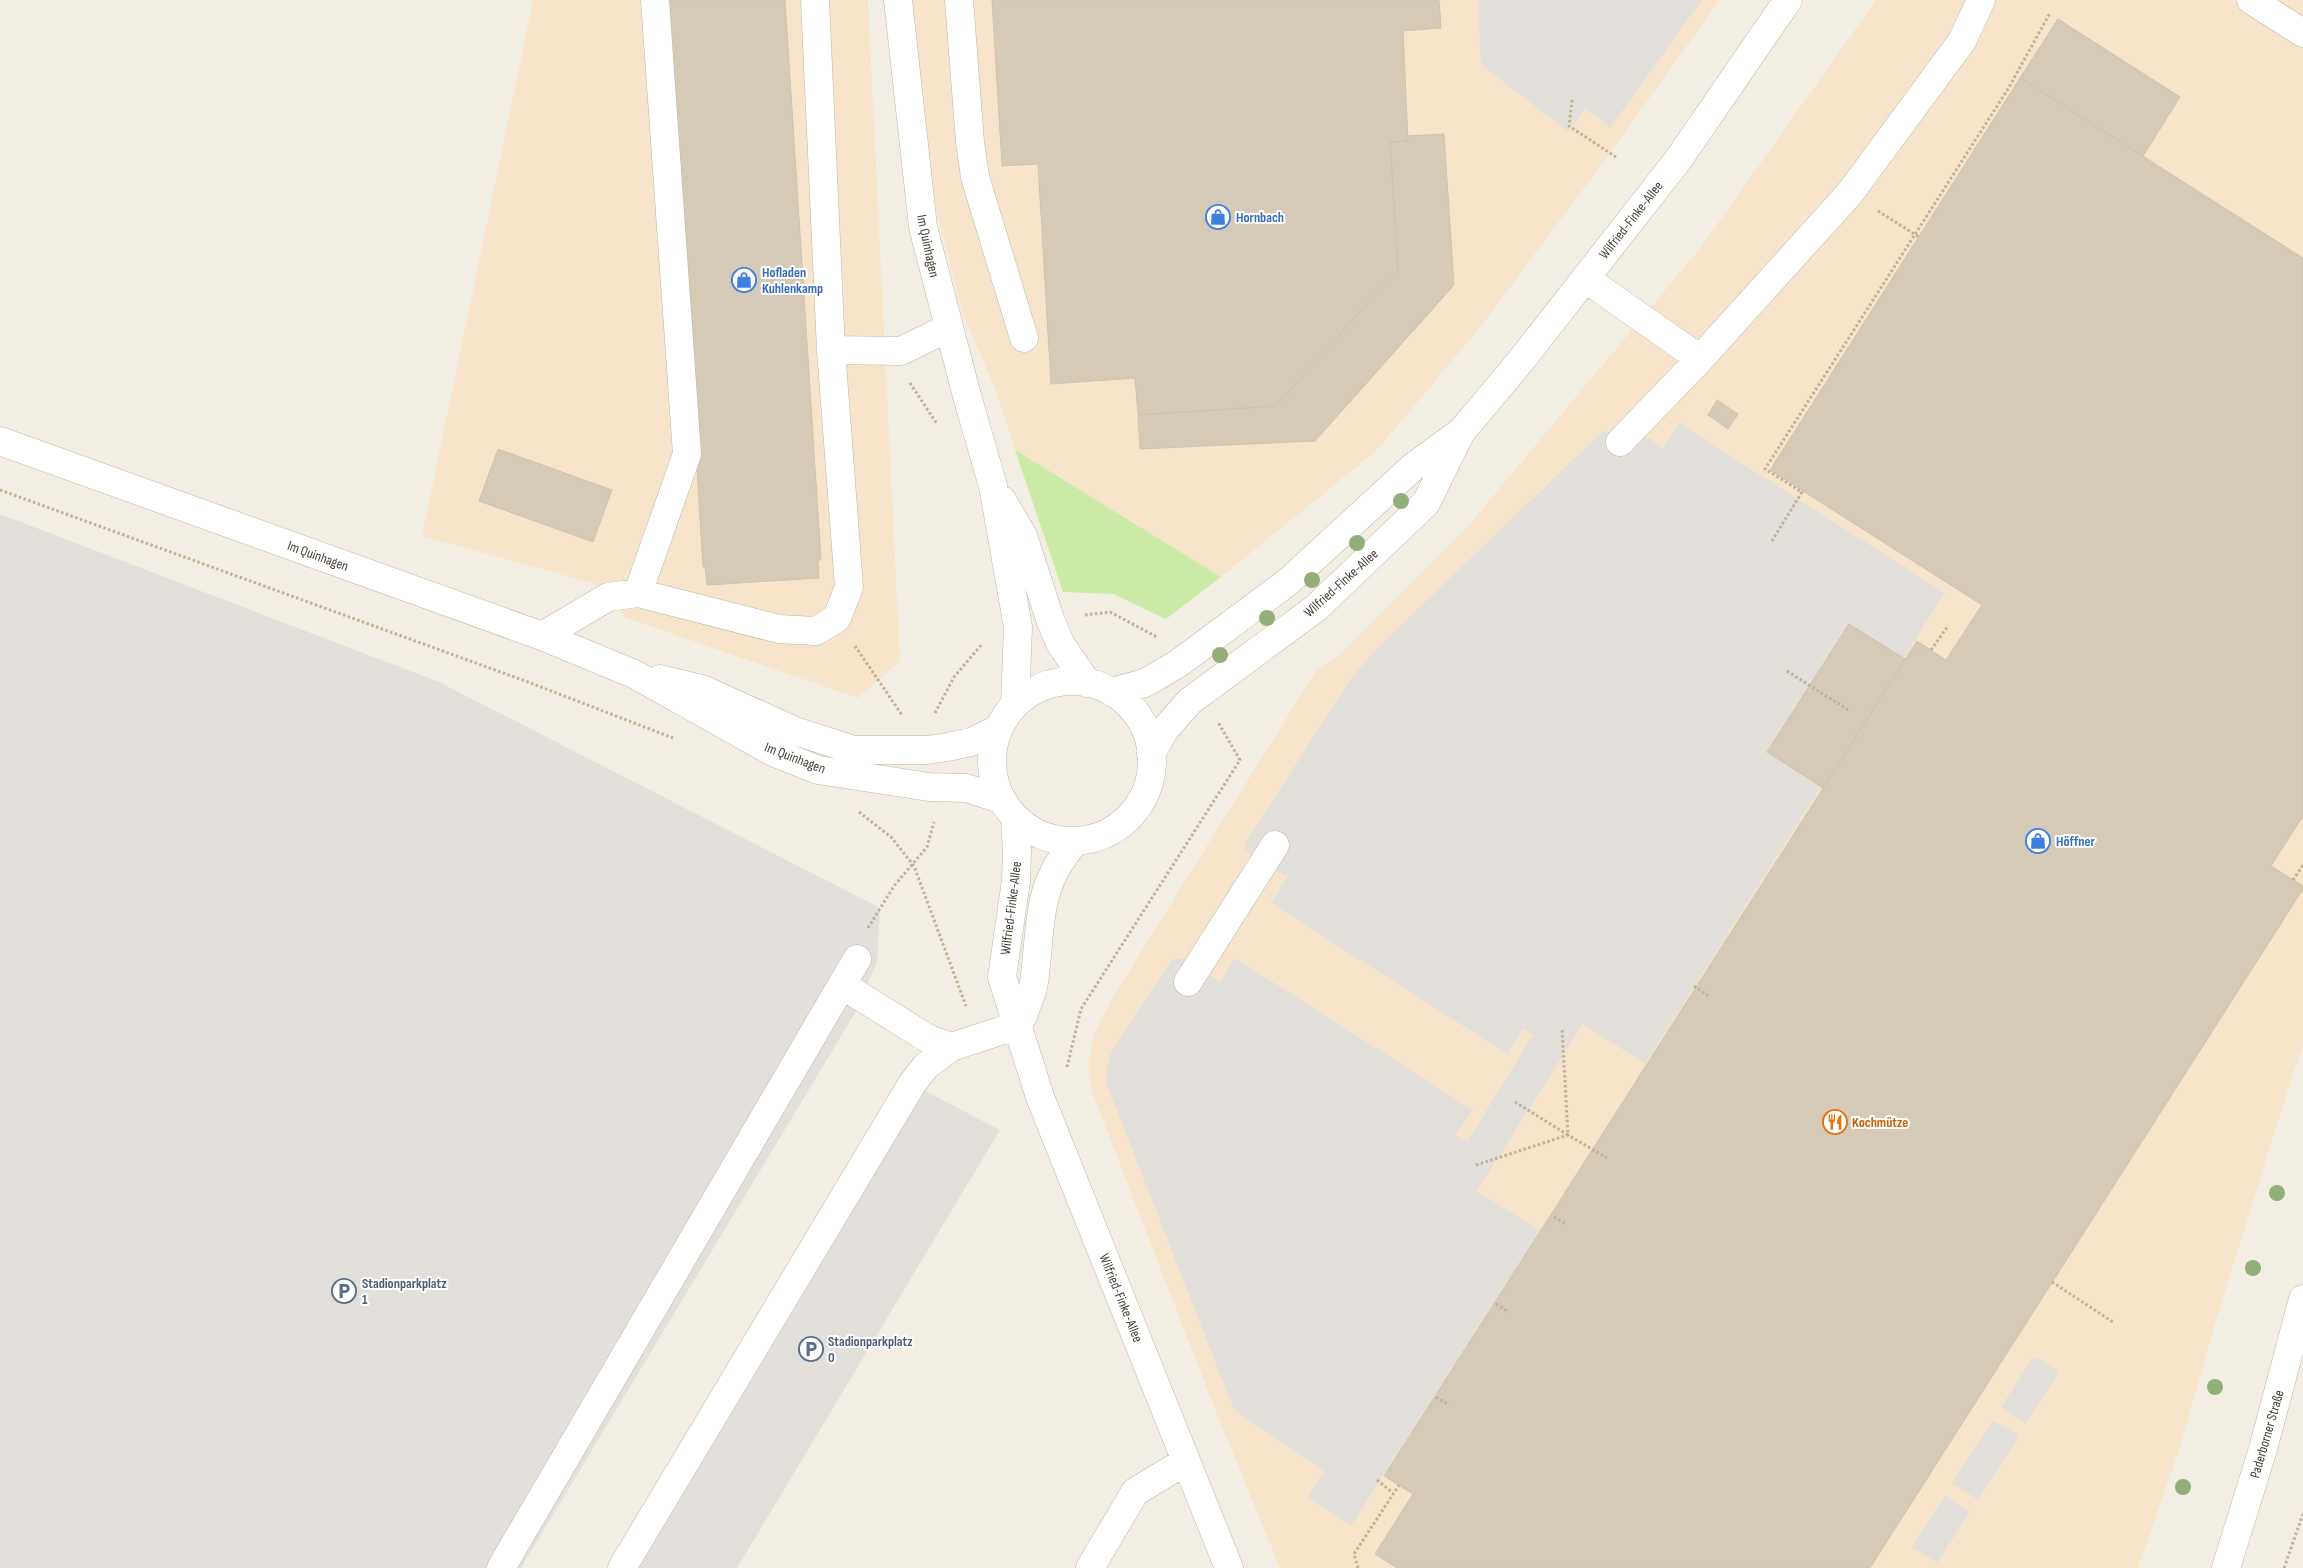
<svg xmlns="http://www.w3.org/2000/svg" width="2303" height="1568" font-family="'Sofia Sans Condensed',sans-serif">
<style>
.commercial{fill:#f7e5cb}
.green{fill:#cceba7}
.parking{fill:#e3e0dc}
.building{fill:#d5cab7;stroke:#d1c2aa}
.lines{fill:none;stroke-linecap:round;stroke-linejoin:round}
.minor-casing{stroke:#bfb6a5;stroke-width:29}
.path{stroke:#c2b295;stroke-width:3;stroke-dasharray:2.5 2.5;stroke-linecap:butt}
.minor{stroke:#fff;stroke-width:28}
.tree{fill:#92af79}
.labels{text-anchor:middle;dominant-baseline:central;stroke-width:4;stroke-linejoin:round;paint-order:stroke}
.shop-label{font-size:14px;font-weight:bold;fill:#366cbe;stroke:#fff;text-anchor:start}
.street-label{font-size:14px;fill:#453e33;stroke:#fff}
.food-label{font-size:14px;font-weight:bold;fill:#c56008;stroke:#fff;text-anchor:start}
.service-label{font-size:14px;font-weight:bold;fill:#4e5e75;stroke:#fff;text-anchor:start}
</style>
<rect width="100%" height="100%" fill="#f3eee3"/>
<path class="commercial" d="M533 0H868L900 661 858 698 626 618 596 584 422 536Z
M910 0H1720L1602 164 1479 329 1376 451 1221 577 1015 450 995 389 962 311 934 201Z
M1876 0H2303V1047L2291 1080 2215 1324 2180 1447 2138 1568H1280L1214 1407 1092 1092 1088 1064 1094 1033 1114 995 1317 669 1339 656 1469 525 1701 247Z"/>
<path class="green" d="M1015 450 1221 577 1166 619 1113 594 1063 592Z"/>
<path class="parking" d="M1478 0H1702L1610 128 1586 108 1568 132 1481 64Z
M1679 423 1945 593 1645 1064 1583 1024 1477 1191 1540 1231 1351 1526 1308 1497 1325 1472 1234 1410 1107 1085 1106 1076 1108 1062 1111 1053 1172 959H1183L1220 982 1235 958 1473 1110 1456 1135 1467 1142 1533 1035 1524 1029 1507 1054 1271 903 1287 877 1252 855 1245 849V844L1349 681 1376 649 1603 431 1651 439 1663 448Z
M0 514 439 682 880 908 877 962 855 1013 521 1568H0Z
M912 1084 1000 1130 737 1568H622Z
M2034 1356 2059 1372 2026 1424 2001 1407Z
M1993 1420 2019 1436 1978 1500 1952 1483Z
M1945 1496 1970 1512 1937 1563 1912 1547Z"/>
<path class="building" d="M668 0H785L821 560H818L819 578 707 585 705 567H703Z
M992 0H1439L1441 28 1403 31 1408 141 1390 142 1398 269 1276 406 1138 415 1135 378 1051 384 1038 164 1002 166Z
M2058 19 2180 97 2143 156 2020 78Z
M2020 78 2303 258V816L2271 866 2303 886V889L1870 1568H1397L1375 1554 1413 1494 1384 1476 1917 641 1946 660 1982 605 1770 470Z
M1444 134 1454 285 1315 441 1140 449 1138 415 1276 406 1398 269 1390 142 1408 141 1407 136Z
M1717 400 1738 414 1728 429 1708 415Z
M498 449 612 490 593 542 479 501Z
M1849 624 1905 659 1823 788 1767 752Z"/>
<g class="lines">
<defs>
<path id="minor" d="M898 0 923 227 967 396 993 486 1018 627 1015 705
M959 0 970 142 975 177 1024 338
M2251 0 2303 33
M1586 279 1700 359
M831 350 901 351 948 328
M0 441 542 636 634 674 773 752 818 770 929 787 966 788 1001 799
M1620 442 1700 359 1850 193 1962 41 1981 0
M1002 500 1023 536 1050 619 1060 643 1087 683
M638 593 687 454 655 0
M542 636 608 597 638 593 779 629 816 631 837 618 849 587 831 350 815 0
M660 679 702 689 795 731 854 750H927L947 747 971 742 998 729
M992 761a80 80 0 1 1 160 0a80 80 0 1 1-160 0Z
M1112 692 1145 683 1179 663 1289 581 1413 467 1462 431 1519 363 1678 160 1788 0
M1151 753 1166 728 1190 701 1316 608 1426 503 1460 434
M1015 818 1017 852 1016 881 1002 977 1040 1097 1229 1568
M1188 982 1275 845
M842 985 927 1038 951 1047
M1019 1025C1024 1012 1032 996 1034 982 1042 928 1034 886 1076 841
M501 1568 857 959
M622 1568 912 1084 926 1066 951 1047 1019 1025
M1090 1568 1135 1492 1186 1461
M2226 1568 2263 1449 2303 1299"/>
</defs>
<use href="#minor" class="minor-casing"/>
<path class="path" d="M1572 100 1569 126 1616 157
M1878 211 1919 237
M910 383 937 424
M0 490 528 682 673 738
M1772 541 1802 492 1765 469 2008 89 2050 13
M1085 615 1110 612 1157 637
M855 646 902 715
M1931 650 1948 626
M1787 671 1850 711
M935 713 954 677 982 644
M859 812 891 837 914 866 966 1006
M2293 880 2303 865
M868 928 894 886 927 847 934 822
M1694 986 1710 997
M1067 1067 1081 1009 1240 760 1218 722
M1515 1102 1568 1135 1562 1028
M1476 1165 1568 1135 1607 1158
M1554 1217 1566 1224
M2052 1282 2113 1322
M1496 1304 1509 1312
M1436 1397 1449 1405
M1377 1480 1393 1493
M1358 1568 1354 1554 1399 1485
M2284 1568 2303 1514"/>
<use href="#minor" class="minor"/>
</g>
<g class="tree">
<circle cx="1401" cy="501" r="8"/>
<circle cx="1357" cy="543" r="8"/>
<circle cx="1312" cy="580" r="8"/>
<circle cx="1267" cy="618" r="8"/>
<circle cx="1220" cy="655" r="8"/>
<circle cx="2277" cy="1193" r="8"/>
<circle cx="2253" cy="1268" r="8"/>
<circle cx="2215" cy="1387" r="8"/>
<circle cx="2183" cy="1487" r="8"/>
</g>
<defs>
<symbol id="shop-ring" viewBox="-11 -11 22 22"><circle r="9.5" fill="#fff" stroke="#3f7fe0" stroke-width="1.5"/><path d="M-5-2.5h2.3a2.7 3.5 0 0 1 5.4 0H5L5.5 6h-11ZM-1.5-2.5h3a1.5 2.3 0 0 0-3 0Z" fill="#3f7fe0"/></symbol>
<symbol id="restaurant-ring" viewBox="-11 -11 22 22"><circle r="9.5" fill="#fff" stroke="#e8710a" stroke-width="1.5"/><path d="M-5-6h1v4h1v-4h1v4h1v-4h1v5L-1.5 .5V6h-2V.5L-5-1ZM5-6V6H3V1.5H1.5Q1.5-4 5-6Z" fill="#e8710a"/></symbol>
<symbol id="parking-ring" viewBox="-11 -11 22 22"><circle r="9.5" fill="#fff" stroke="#5c6f8a" stroke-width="1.5"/><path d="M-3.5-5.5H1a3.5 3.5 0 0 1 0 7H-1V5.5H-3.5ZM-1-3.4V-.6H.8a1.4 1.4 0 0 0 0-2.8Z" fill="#5c6f8a"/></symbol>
</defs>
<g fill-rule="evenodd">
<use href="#shop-ring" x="1204" y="203" width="28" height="28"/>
<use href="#shop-ring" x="730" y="266" width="28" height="28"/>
<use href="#shop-ring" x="2024" y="827" width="28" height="28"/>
<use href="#restaurant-ring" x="1821" y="1108" width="28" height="28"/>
<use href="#parking-ring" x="330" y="1277" width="28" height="28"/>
<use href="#parking-ring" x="797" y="1335" width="28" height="28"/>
</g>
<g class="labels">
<g class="shop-label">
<text x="1236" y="217">Hornbach</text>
<text x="762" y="272">Hofladen<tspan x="762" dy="16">Kuhlenkamp</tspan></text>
<text x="2056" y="841">Höffner</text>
</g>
<g class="street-label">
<text transform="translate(1631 220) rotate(-52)">Wilfried-Finke-Allee</text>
<text transform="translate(928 246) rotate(78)">Im Quinhagen</text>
<text transform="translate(318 556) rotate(20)">Im Quinhagen</text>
<text transform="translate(1341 583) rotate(-42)">Wilfried-Finke-Allee</text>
<text transform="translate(795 758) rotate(21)">Im Quinhagen</text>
<text transform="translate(1011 908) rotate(-83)">Wilfried-Finke-Allee</text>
<text transform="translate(1121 1298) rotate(68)">Wilfried-Finke-Allee</text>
<text transform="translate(2267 1434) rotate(-74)">Paderborner Straße</text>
</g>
<g class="food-label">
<text x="1852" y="1122">Kochmütze</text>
</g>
<g class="service-label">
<text x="362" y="1283">Stadionparkplatz<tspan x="362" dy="16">1</tspan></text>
<text x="828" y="1341">Stadionparkplatz<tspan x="828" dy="16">0</tspan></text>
</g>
</g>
</svg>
